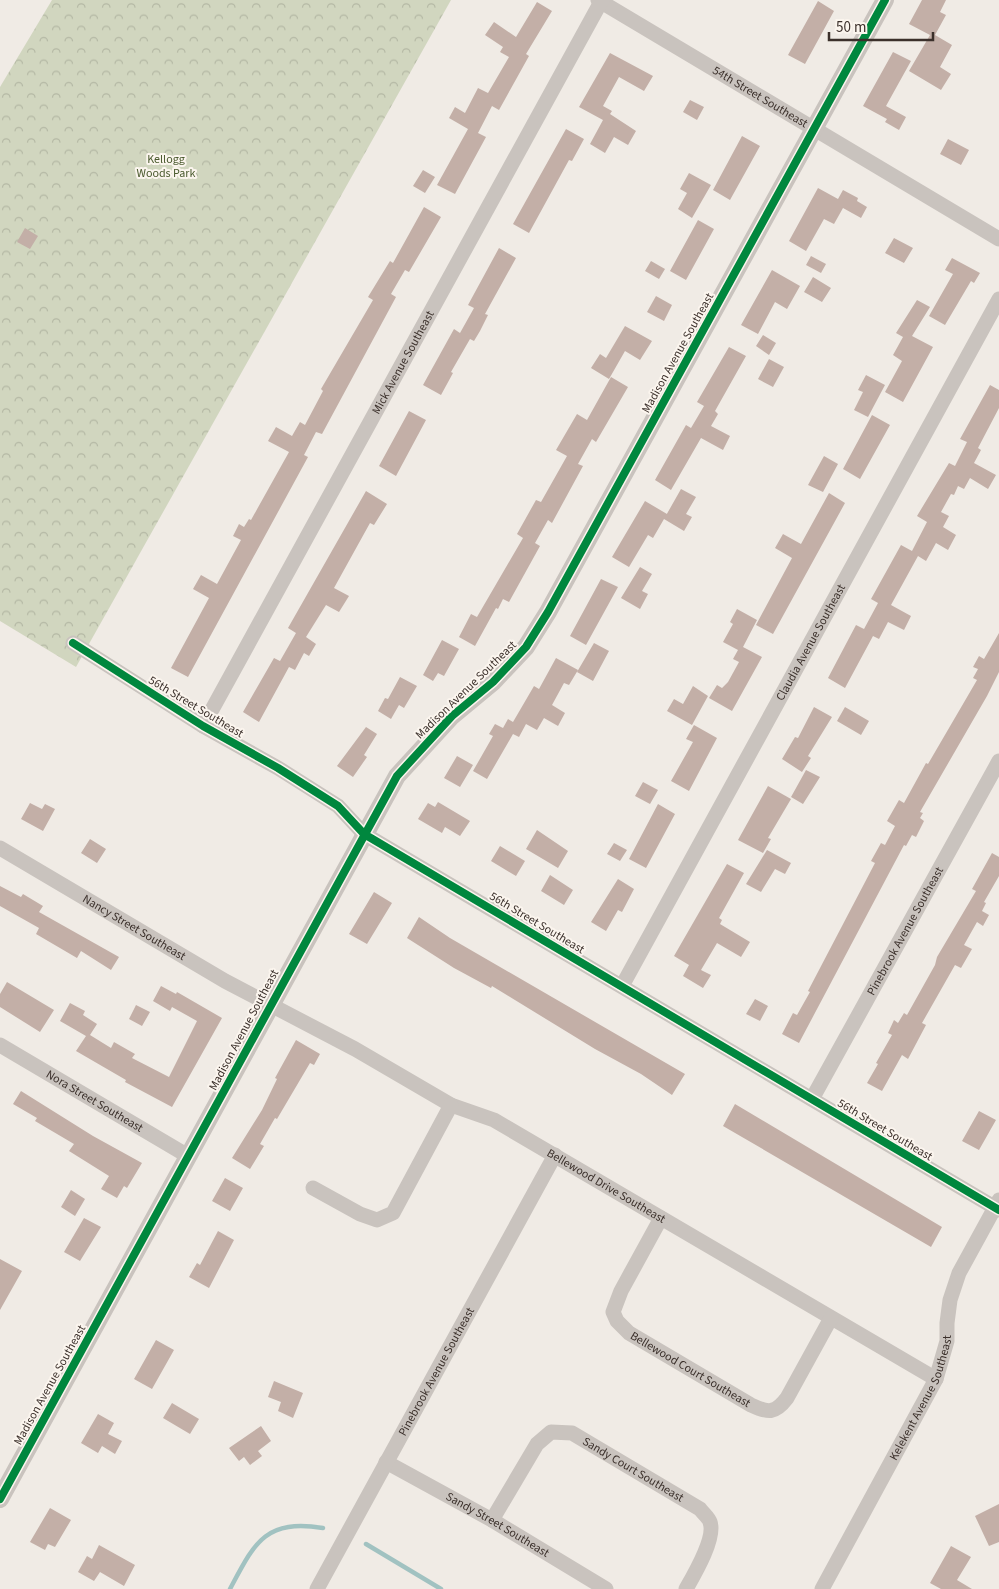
<svg xmlns="http://www.w3.org/2000/svg" width="999" height="1589" font-family="'Source Sans 3',sans-serif">
<style>
.forest{fill:url(#forest-crowns)}
.lines{fill:none;stroke-linecap:round;stroke-linejoin:round}
.stream{stroke:#a1c2c1;stroke-width:4.5}
.building{fill:#c3afa7}
.minor{stroke:#c9c3be;stroke-width:15}
.tertiary{stroke:#c9c3be;stroke-width:18}
.cycleway-casing{stroke:#fbf5ee;stroke-width:11}
.cycleway{stroke:#00873e;stroke-width:8}
.labels{text-anchor:middle;dominant-baseline:central;stroke-width:4;stroke-linejoin:round;paint-order:stroke}
.street-label{font-size:12px;fill:#3b302b;stroke:#fbf5ee}
.park-label{font-size:12px;fill:#4a5a2e;stroke:#fbf5ee}
</style>
<defs>
<pattern id="forest-crowns" width="20" height="18" patternUnits="userSpaceOnUse" patternTransform="scale(1.25)"><rect width="20" height="18" fill="#d1d6bf"/><path d="M2 6a3 3 0 1 1 6 0M12 15a3 3 0 1 1 6 0" fill="none" stroke="#b4b8a4"/></pattern>
</defs>
<rect width="100%" height="100%" fill="#f0ebe5"/>
<path class="forest" d="M52 0H451L76 667 0 621V87Z"/>
<g class="lines">
<path class="stream" d="M366 1544 441 1589
M230 1589C255 1542 265 1519 323 1528"/>
</g>
<path class="building" d="M922 0H946L940 12 946 15 935 35 952 45 940 67 951 74 941 90 909 71 930 35 909 24Z
M818 1 834 11 805 64 788 55Z
M537 2 552 11 526 54 529 56 499 110 492 106 478 133 486 137 455 194 437 185 468 129 449 118 455 107 465 113 478 88 488 93 509 57 500 52 503 47 485 35 494 22 516 37Z
M893 52 911 61 886 106 906 117 899 130 885 122 887 119 863 106Z
M610 53 653 76 644 91 619 77 603 106 612 111 610 114 636 131 628 145 614 137 605 153 590 144 603 120 579 107Z
M690 100 704 107 697 120 683 112Z
M566 129 584 139 572 161 569 160 529 233 513 224Z
M742 136 760 146 730 200 713 190Z
M948 139 969 150 961 165 940 154Z
M423 170 435 177 425 193 413 186Z
M689 173 711 185 692 218 678 209 687 193 680 189Z
M818 188 838 199 843 190 858 198 857 201 867 207 861 218 843 208 834 224 824 219 806 251 789 241Z
M424 207 441 217 409 272 405 270 391 294 396 297 322 434 316 432 304 455 308 457 188 677 171 668 209 598 193 589 201 575 217 584 241 540 233 536 239 524 244 527 249 519 251 520 289 452 268 441 276 427 292 436 300 422 305 425 323 391 321 389 373 300 368 297 390 261 393 263Z
M698 220 714 229 686 280 670 271Z
M25 228 38 236 30 249 17 242Z
M894 238 913 248 904 263 885 253Z
M499 248 516 258 485 314 488 315 480 331 474 341 470 339 451 372 453 373 441 395 423 385 454 329 460 333 474 308 468 305Z
M811 256 826 264 821 273 806 265Z
M952 258 980 273 974 283 971 281 945 325 929 316 953 274 945 270Z
M651 261 665 269 659 279 645 271Z
M772 270 800 286 787 309 775 302 758 334 741 325Z
M813 277 831 288 822 302 804 292Z
M656 296 672 305 664 321 647 312Z
M917 300 930 307 912 336 933 347 903 402 885 392 902 361 893 355 903 337 896 333Z
M625 326 652 341 640 360 625 351 609 379 591 368 600 354 606 358Z
M763 335 776 343 769 355 756 346Z
M729 347 746 356 715 411 718 414 711 426 730 436 723 450 701 438 671 490 655 480 686 425 691 428 704 406 697 402Z
M769 359 784 367 773 387 758 379Z
M866 375 885 385 868 417 854 410 863 392 858 390Z
M611 377 628 387 596 442 592 439 578 464 583 466 552 523 548 520 535 543 540 546 509 602 503 599 498 609 496 608 475 646 459 637 471 614 477 617 523 538 517 534 536 500 541 502 567 456 556 450 577 414 587 420Z
M990 385 999 390V408L978 448 981 450 974 463 996 475 988 489 970 478 964 489 958 486 954 495 951 494 941 512 949 516 943 527 956 535 948 550 936 543 926 561 918 556 891 605 911 616 904 630 888 622 879 639 873 636 845 688 828 678 856 625 864 629 878 603 871 599 901 545 912 551 927 522 917 516 949 463 955 466 967 442 960 439Z
M409 411 426 420 396 476 379 466Z
M872 415 890 425 860 479 843 469Z
M824 456 838 464 823 492 808 485Z
M681 489 696 497 686 514 692 517 684 531 664 519 653 538 648 535 629 567 612 557 645 501 667 514 664 519Z
M366 491 387 504 374 525 370 523 334 588 349 596 339 612 326 605 306 637 316 644 309 656 304 653 295 670 289 667 259 722 243 712 274 658 280 661 296 633 288 628Z
M829 493 845 503 773 634 756 625 792 558 775 548 783 534 801 544Z
M640 567 652 574 642 591 648 594 640 609 621 598Z
M601 579 618 587 586 645 570 636Z
M737 609 757 620 743 647 762 657 732 711 709 698 717 685 722 688 728 682 739 662 733 659 738 650 723 642 733 624 730 622Z
M999 633V672L987 696 920 812 923 813 920 818 924 821 916 837 912 835 906 846 904 845 799 1043 782 1034 793 1013 797 1015 810 992 808 991 875 863 871 861 881 843 885 845 895 826 887 821 899 800 904 803 926 763 928 764 977 680 973 678 978 669 973 667 979 656 984 659Z
M442 640 459 649 444 676 438 673 433 681 423 675Z
M594 643 609 651 593 681 577 672Z
M556 658 578 670 569 685 564 683 552 705 565 713 558 726 544 718 537 730 526 724 519 737 513 734 487 779 473 771 493 736 489 734 495 724 503 728 508 719 513 722 534 686 539 689Z
M400 677 417 686 404 708 399 705 391 719 378 711 385 698 388 699Z
M693 686 708 696 692 725 667 711 674 699 683 704Z
M814 707 832 717 808 756 811 758 802 772 782 759 795 737 798 738Z
M845 707 869 721 861 735 837 721Z
M694 725 717 738 689 791 671 781 693 742 686 739Z
M366 727 377 734 364 755 367 757 353 777 337 766Z
M457 756 473 765 460 787 444 778Z
M806 770 820 777 803 804 791 797Z
M643 782 658 790 650 804 635 796Z
M768 786 791 799 768 838 771 839 763 853 738 840Z
M438 802 470 821 460 836 445 827 442 833 418 819 428 803 435 807Z
M30 803 42 809 45 804 55 809 43 831 21 819Z
M658 804 675 814 646 868 629 859Z
M537 830 568 851 558 868 526 849Z
M90 839 106 849 97 863 81 853Z
M614 843 627 850 620 861 607 854Z
M500 846 525 861 516 876 491 861Z
M767 850 791 863 785 874 775 869 761 892 746 884Z
M992 853 999 857V876L984 902 986 903 982 911 989 915 983 926 977 922 964 945 972 949 961 968 955 965 922 1023 926 1025 908 1059 902 1055 882 1091 867 1083 878 1064 876 1063 892 1035 888 1033 894 1020 898 1023 904 1013 907 1015 935 965 937 957 976 891 972 889Z
M727 864 744 873 719 918 722 920 720 924 750 942 741 957 717 943 701 970 711 975 703 988 683 976 689 965 674 956Z
M550 875 573 890 564 905 541 891Z
M618 879 634 889 622 912 618 910 606 931 591 922Z
M0 886 21 897 23 894 43 906 39 912 119 957 111 970 81 951 77 958 36 934 39 928 0 906Z
M374 892 392 903 367 944 349 934Z
M419 917 450 938 685 1074 672 1095 641 1074 595 1049 492 986 491 988 454 968 407 938Z
M7 982 54 1010 40 1032 0 1007V994Z
M161 986 176 994 177 992 222 1018 172 1107 125 1082 126 1080 76 1051 86 1036 60 1021 70 1003 85 1011 83 1015 97 1024 90 1035 111 1048 114 1042 135 1054 132 1058 169 1077 197 1021 172 1007 170 1011 153 1001Z
M755 999 768 1006 760 1021 746 1014Z
M136 1005 150 1012 142 1026 129 1019Z
M296 1040 320 1054 314 1065 310 1063 277 1119 275 1118 260 1144 264 1146 250 1169 232 1158 262 1110 277 1079 275 1078Z
M21 1091 93 1136 142 1163 127 1188 124 1186 117 1198 101 1189 109 1176 69 1151 74 1144 35 1121 37 1118 13 1104Z
M735 1104 942 1227 931 1247 723 1126Z
M979 1111 996 1120 979 1150 962 1141Z
M225 1178 243 1188 230 1211 212 1201Z
M71 1190 85 1199 75 1216 61 1207Z
M84 1218 101 1227 80 1261 64 1252Z
M218 1231 234 1240 209 1288 189 1277 197 1263 200 1265Z
M0 1259 22 1271 0 1310Z
M156 1340 174 1350 152 1389 134 1379Z
M274 1381 303 1393 293 1418 278 1411 281 1402 268 1397Z
M172 1403 199 1419 190 1434 163 1418Z
M98 1414 114 1423 108 1434 122 1441 115 1454 102 1446 98 1453 81 1443Z
M261 1426 271 1441 258 1451 262 1456 250 1465 244 1457 239 1461 229 1448Z
M999 1504V1542L989 1546 975 1516Z
M50 1508 71 1520 55 1547 48 1544 45 1550 30 1542Z
M99 1545 135 1565 124 1586 100 1572 94 1581 78 1572 87 1556 92 1559Z
M951 1546 971 1557 957 1580 972 1589H941L930 1583Z"/>
<g class="lines">
<g class="minor">
<path id="s1" d="M598 0 999 239"/>
<path d="M73 643 203 726 278 768 338 806 364 834 999 1210"/>
<path id="s2" d="M203 726 602 0"/>
<path id="s3" d="M0 848 225 981 355 1049 451 1105 494 1120 936 1379"/>
<path id="s4" d="M622 986 999 299"/>
<path id="s5" d="M0 1045 188 1156"/>
<path id="s6" d="M812 1099 999 761"/>
<path d="M313 1188 360 1214 377 1220 393 1213 451 1105"/>
<path id="s7" d="M661 1218 621 1291 613 1312 617 1321 629 1333 751 1405C768 1413 775 1414 787 1398L831 1318"/>
<path id="s8" d="M386 1462 492 1520 606 1589"/>
<path id="s9" d="M492 1520 537 1444 551 1432 572 1433 700 1509C703 1513 709 1518 710 1522 716 1538 694 1575 686 1589"/>
<path id="s10" d="M317 1589 555 1155"/>
<path id="s11" d="M822 1589 936 1379 947 1341V1323L950 1300 959 1273 999 1200"/>
</g>
<path class="tertiary" d="M0 1499 397 776 452 716 493 682 526 647 548 612 885 0"/>
<defs>
<path id="cycleway" d="M73 643 203 726 278 768 338 806 364 834 999 1210
M0 1499 397 776 452 716 493 682 526 647 548 612 885 0"/>
</defs>
<use href="#cycleway" class="cycleway-casing"/>
<use href="#cycleway" class="cycleway"/>
</g>
<g class="labels">
<g class="street-label">
<text stroke="none"><textPath href="#s1" startOffset="189">54th Street Southeast</textPath></text>
<text transform="translate(678 353) rotate(-61)">Madison Avenue Southeast</text>
<text stroke="none"><textPath href="#s2" startOffset="415">Mick Avenue Southeast</textPath></text>
<text stroke="none"><textPath href="#s4" startOffset="392">Claudia Avenue Southeast</textPath></text>
<text transform="translate(466 690) rotate(-44)">Madison Avenue Southeast</text>
<text transform="translate(196 707) rotate(31)">56th Street Southeast</text>
<text transform="translate(537 923) rotate(31)">56th Street Southeast</text>
<text stroke="none"><textPath href="#s3" startOffset="156">Nancy Street Southeast</textPath></text>
<text stroke="none"><textPath href="#s6" startOffset="192">Pinebrook Avenue Southeast</textPath></text>
<text transform="translate(244 1030) rotate(-62)">Madison Avenue Southeast</text>
<text stroke="none"><textPath href="#s5" startOffset="110">Nora Street Southeast</textPath></text>
<text transform="translate(885 1130) rotate(31)">56th Street Southeast</text>
<text stroke="none"><textPath href="#s3" startOffset="695">Bellewood Drive Southeast</textPath></text>
<text stroke="none"><textPath href="#s7" startOffset="204">Bellewood Court Southeast</textPath></text>
<text stroke="none"><textPath href="#s10" startOffset="248">Pinebrook Avenue Southeast</textPath></text>
<text transform="translate(50 1385) rotate(-61)">Madison Avenue Southeast</text>
<text stroke="none"><textPath href="#s11" startOffset="216">Kelekent Avenue Southeast</textPath></text>
<text stroke="none"><textPath href="#s9" startOffset="199">Sandy Court Southeast</textPath></text>
<text stroke="none"><textPath href="#s8" startOffset="128">Sandy Street Southeast</textPath></text>
</g>
<g class="park-label">
<text x="166" y="159">Kellogg<tspan x="166" dy="14">Woods Park</tspan></text>
</g>
</g>
<path d="M829 32v8h104v-8" fill="none" stroke="#3b302b" stroke-width="2.5"/>
<text x="836" y="32" font-size="15" fill="#3b302b" stroke="#fbf5ee" stroke-width="4" paint-order="stroke">50 m</text>
</svg>
